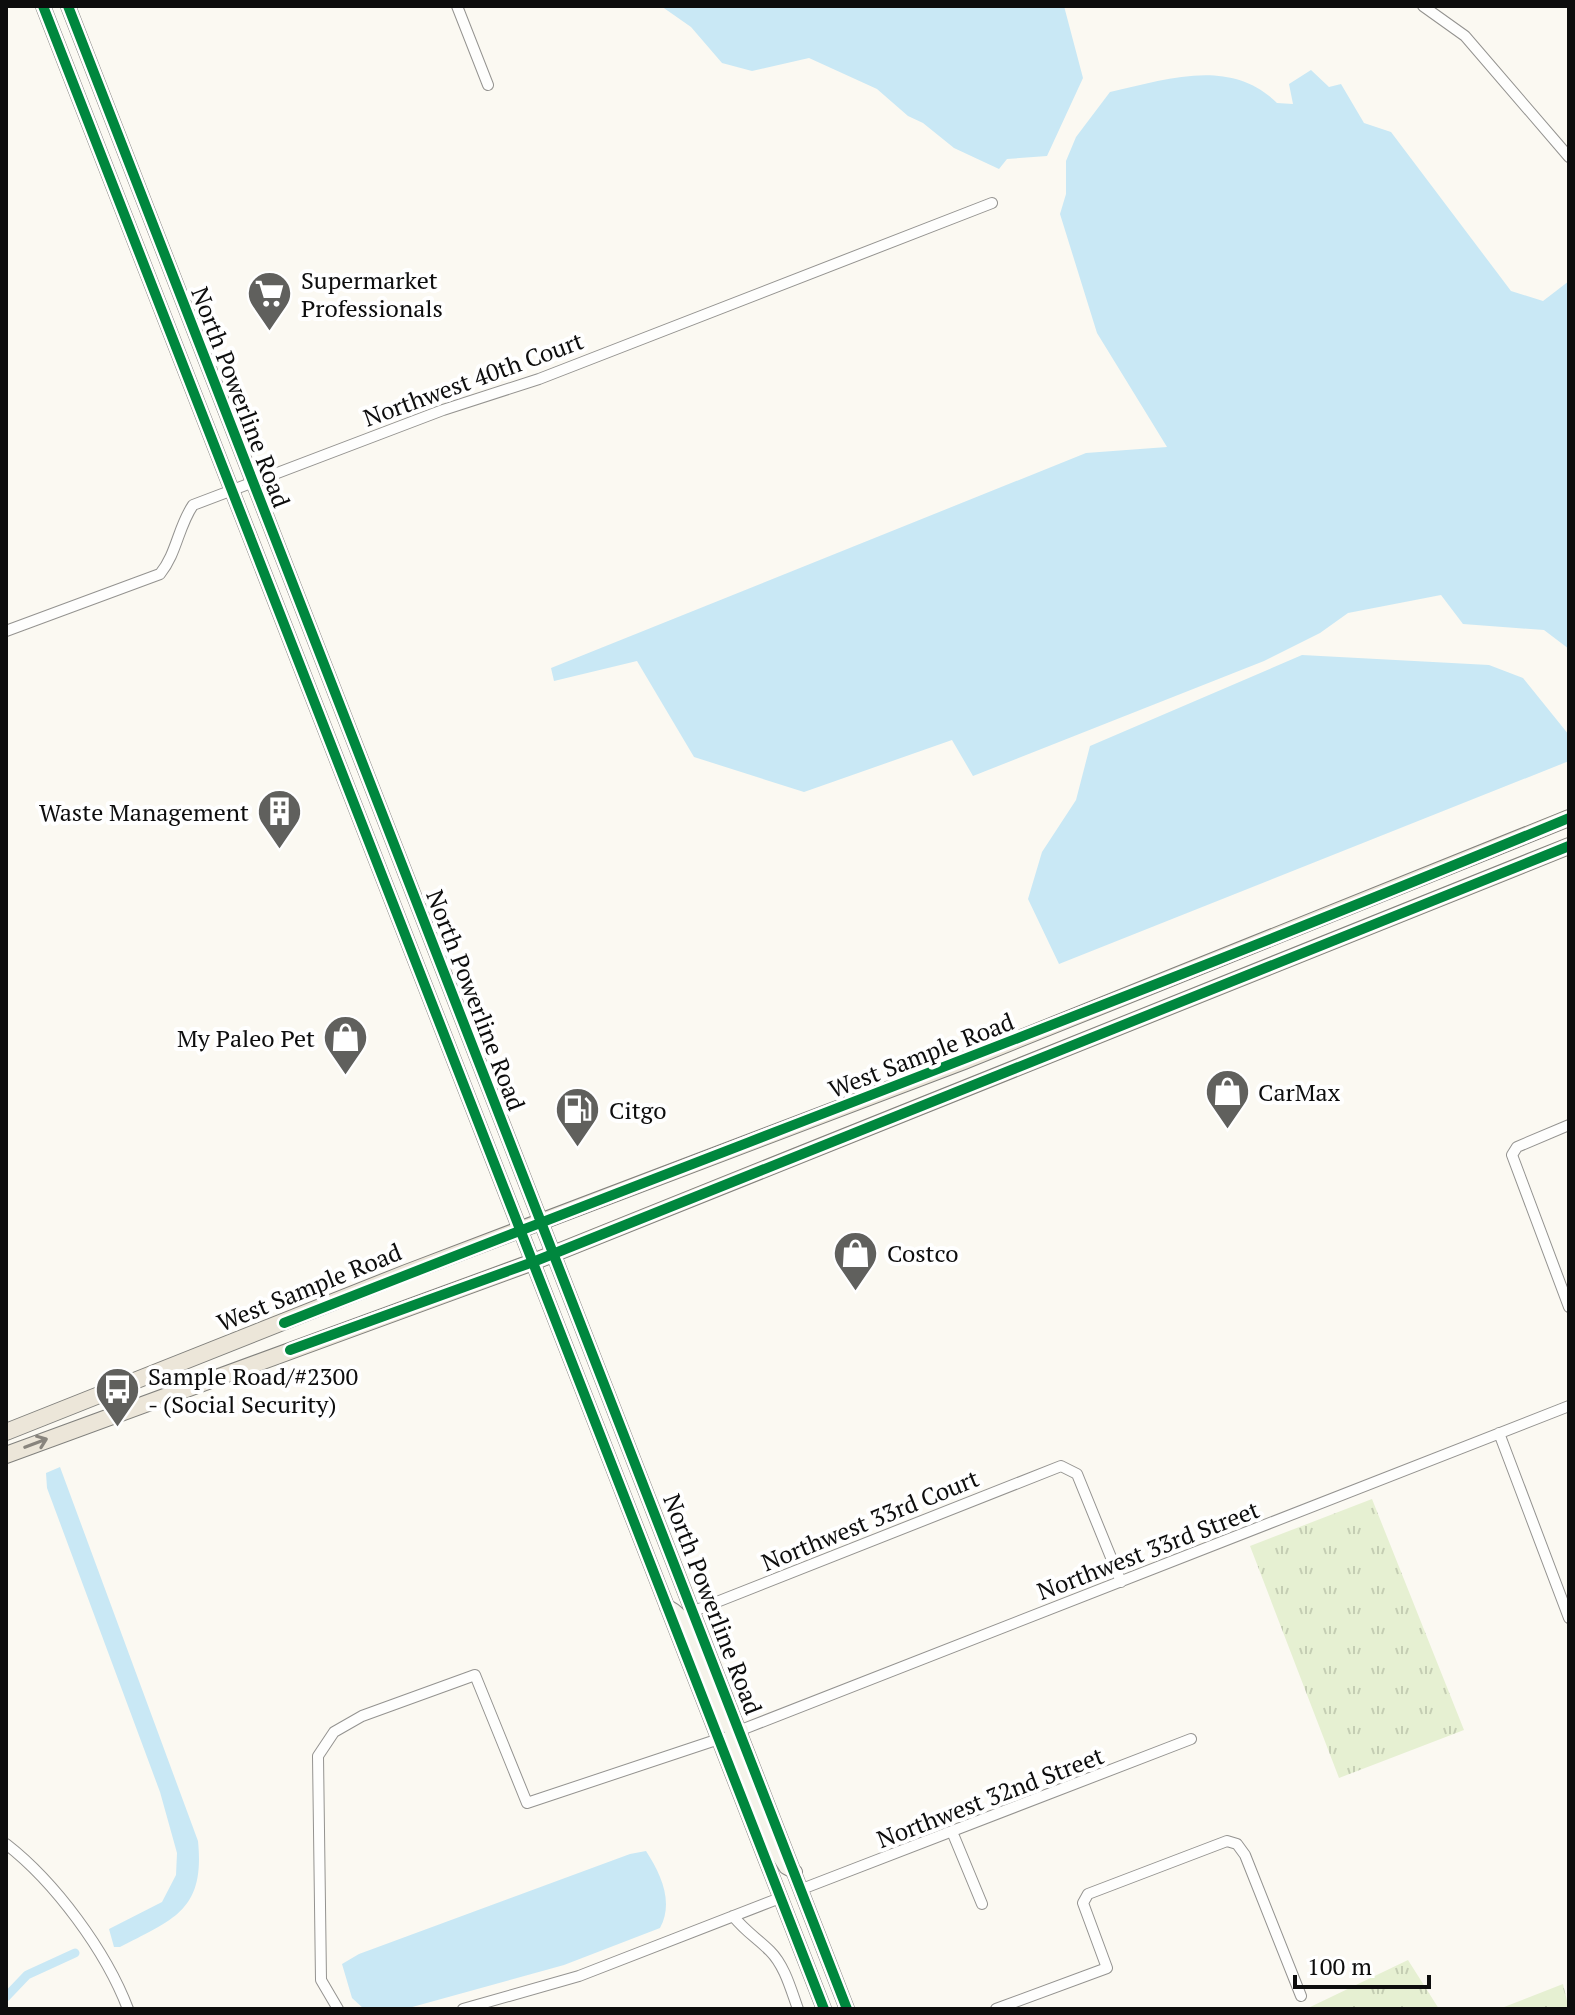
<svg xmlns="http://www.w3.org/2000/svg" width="1575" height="2015" font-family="'PT Serif',serif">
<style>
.grass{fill:url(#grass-tufts)}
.water{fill:#c9e8f5}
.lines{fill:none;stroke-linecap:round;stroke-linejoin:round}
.canal{stroke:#c9e8f5;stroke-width:9}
.street-casing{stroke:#949390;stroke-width:12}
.secondary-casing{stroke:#8b8a87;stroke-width:16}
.primary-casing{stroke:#81817d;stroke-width:18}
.street{stroke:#fefefd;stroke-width:10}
.secondary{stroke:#f5f3ea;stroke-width:14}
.primary{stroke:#ece6d9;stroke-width:16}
.cycleway-casing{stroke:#fff;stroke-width:15}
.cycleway{stroke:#00873e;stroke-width:10}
.oneway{stroke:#88847d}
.labels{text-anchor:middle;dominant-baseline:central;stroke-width:8;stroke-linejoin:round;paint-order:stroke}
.poi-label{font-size:24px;fill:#0d0d0d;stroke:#fff;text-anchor:start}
.street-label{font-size:24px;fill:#0d0d0d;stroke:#fff}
</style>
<defs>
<pattern id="grass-tufts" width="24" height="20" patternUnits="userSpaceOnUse" patternTransform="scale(2)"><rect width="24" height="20" fill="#e6f0d2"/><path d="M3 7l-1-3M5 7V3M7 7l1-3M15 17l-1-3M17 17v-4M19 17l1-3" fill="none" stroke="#c4cdb3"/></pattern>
</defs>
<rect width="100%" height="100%" fill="#fbf9f2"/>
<path class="grass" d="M1372 1499 1464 1730 1339 1778 1250 1546Z
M1408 1960 1439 2009H1306Z
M1563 1984 1569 2009H1499Z"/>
<path class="water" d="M661 6H1064L1083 78 1047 156 1007 159 999 169 954 148 923 123 908 116 877 89 809 58 752 71 722 63 691 27Z
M1311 70 1329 87 1341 84 1364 123 1391 132 1511 291 1543 301 1569 281V649L1544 630 1463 624 1441 595 1348 613 1320 633 1264 661 973 776 952 740 804 792 694 757 637 661 554 681 551 668 1086 453 1167 447 1097 333 1060 214 1066 194V161L1076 137 1110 92C1167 79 1231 57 1277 103L1293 104 1289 84Z
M1302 655 1489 665 1523 678 1569 735V761L1059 964 1028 899 1042 852 1076 800 1090 746Z
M60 1467 198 1841C205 1910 174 1919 120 1947H114L109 1929 162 1902 176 1875 177 1853 160 1792 47 1488 46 1473Z
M646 1851C661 1874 674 1902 660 1928L564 1965 405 2009H364L352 1998 342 1964 359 1954 630 1854Z"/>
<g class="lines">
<path class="canal" d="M6 1997 27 1975 75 1953"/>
<defs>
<path id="street" d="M457 6 488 85
M1423 6 1465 36 1569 157
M6 631 160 574C177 553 178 527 193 505L443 410 539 379 992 203
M1569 1125 1517 1147 1512 1155 1569 1307
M1499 1433 1569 1618
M694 1611 1061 1466 1077 1474 1121 1582
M741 1730 1569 1406
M953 1834 982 1904
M6 1844C55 1882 106 1951 128 2009
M802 1889 1191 1739
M733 1916C746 1932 757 1938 770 1951 785 1966 791 1990 798 2009
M338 2009 321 1980 318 1756 334 1732 362 1716 475 1675 527 1803 719 1739
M463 2009 579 1976 780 1898
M996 2009 1107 1968 1083 1903 1088 1894 1227 1841 1237 1844 1245 1855 1301 1996"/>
<path id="secondary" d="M43 6 824 2009
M68 6 847 2009
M667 1607C703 1621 703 1703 732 1730H741
M719 1739 730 1741 735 1747 777 1852 786 1867 795 1872"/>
<path id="primary" d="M6 1432 406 1273 964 1061 1569 818
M6 1455 533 1262 1569 846"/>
</defs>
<use href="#street" class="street-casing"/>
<use href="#secondary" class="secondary-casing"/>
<use href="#primary" class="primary-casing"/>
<use href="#street" class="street"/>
<use href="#secondary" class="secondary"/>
<use href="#primary" class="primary"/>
<defs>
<path id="cycleway" d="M43 6 824 2009
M68 6 847 2009
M284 1323C712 1154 1144 994 1569 818
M290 1350 533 1262 1569 846"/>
</defs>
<use href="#cycleway" class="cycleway-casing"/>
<use href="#cycleway" class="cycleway"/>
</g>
<defs><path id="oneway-shaft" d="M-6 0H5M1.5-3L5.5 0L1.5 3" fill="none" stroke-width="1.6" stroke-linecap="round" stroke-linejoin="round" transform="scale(2)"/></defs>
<use class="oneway" href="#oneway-shaft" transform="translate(36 1443) rotate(-21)"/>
<defs>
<symbol id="supermarket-pin" viewBox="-11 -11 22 30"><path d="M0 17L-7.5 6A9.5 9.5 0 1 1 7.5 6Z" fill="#60605d" stroke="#fff"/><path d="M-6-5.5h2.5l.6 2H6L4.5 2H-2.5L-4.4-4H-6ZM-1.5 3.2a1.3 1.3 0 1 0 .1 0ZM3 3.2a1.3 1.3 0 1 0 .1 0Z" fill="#fff"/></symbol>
<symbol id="building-pin" viewBox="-11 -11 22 30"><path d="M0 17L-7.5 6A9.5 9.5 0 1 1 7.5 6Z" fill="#60605d" stroke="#fff"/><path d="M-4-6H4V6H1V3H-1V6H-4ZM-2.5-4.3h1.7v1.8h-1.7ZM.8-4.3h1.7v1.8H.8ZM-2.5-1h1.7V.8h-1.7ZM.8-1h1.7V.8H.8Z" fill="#fff"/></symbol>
<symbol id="shop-pin" viewBox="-11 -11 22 30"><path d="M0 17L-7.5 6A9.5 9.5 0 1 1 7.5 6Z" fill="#60605d" stroke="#fff"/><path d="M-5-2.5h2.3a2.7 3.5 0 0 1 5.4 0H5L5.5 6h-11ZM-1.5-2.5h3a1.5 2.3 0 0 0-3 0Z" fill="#fff"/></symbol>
<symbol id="fuel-pin" viewBox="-11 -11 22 30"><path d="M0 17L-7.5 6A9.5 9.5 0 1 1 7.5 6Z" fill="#60605d" stroke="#fff"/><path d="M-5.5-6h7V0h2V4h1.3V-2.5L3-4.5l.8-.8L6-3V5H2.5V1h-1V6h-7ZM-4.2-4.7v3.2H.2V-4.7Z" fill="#fff"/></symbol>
<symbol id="bus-pin" viewBox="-11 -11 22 30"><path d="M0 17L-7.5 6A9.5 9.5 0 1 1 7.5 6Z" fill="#60605d" stroke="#fff"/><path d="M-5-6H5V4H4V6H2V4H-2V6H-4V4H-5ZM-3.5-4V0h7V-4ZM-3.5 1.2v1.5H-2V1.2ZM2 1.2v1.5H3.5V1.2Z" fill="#fff"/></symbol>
</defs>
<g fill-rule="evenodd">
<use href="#supermarket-pin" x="244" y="268" width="51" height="69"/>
<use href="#building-pin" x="254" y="786" width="51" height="69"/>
<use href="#shop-pin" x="320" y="1012" width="51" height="69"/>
<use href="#shop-pin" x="1202" y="1066" width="51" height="69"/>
<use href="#fuel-pin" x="552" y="1084" width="51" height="69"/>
<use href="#shop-pin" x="830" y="1228" width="51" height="69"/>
<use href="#bus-pin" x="92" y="1364" width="51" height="69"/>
</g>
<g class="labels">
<g class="poi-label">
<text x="301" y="280">Supermarket<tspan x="301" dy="28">Professionals</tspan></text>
<text x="249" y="812" text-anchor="end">Waste Management</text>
<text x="315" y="1038" text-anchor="end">My Paleo Pet</text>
<text x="1258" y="1092">CarMax</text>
<text x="609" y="1110">Citgo</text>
<text x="887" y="1253">Costco</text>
<text x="148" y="1376">Sample Road/#2300<tspan x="148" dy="28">- (Social Security)</tspan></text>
</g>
<g class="street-label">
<text transform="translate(473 379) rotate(-20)">Northwest 40th Court</text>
<text transform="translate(241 397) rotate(69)">North Powerline Road</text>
<text transform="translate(476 1000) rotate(69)">North Powerline Road</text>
<text transform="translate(921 1055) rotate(-21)">West Sample Road</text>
<text transform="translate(309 1287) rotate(-22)">West Sample Road</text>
<text transform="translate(870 1520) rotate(-22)">Northwest 33rd Court</text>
<text transform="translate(1148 1550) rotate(-21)">Northwest 33rd Street</text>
<text transform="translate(713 1604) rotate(69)">North Powerline Road</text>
<text transform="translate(990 1797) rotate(-21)">Northwest 32nd Street</text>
</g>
</g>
<rect width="1575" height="2015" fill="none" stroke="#0d0d0d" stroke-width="16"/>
<path d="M1295 1975v12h134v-12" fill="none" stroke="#0d0d0d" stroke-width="4"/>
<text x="1307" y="1975" font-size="24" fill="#0d0d0d" stroke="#ffffff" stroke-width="6" paint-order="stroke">100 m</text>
</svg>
